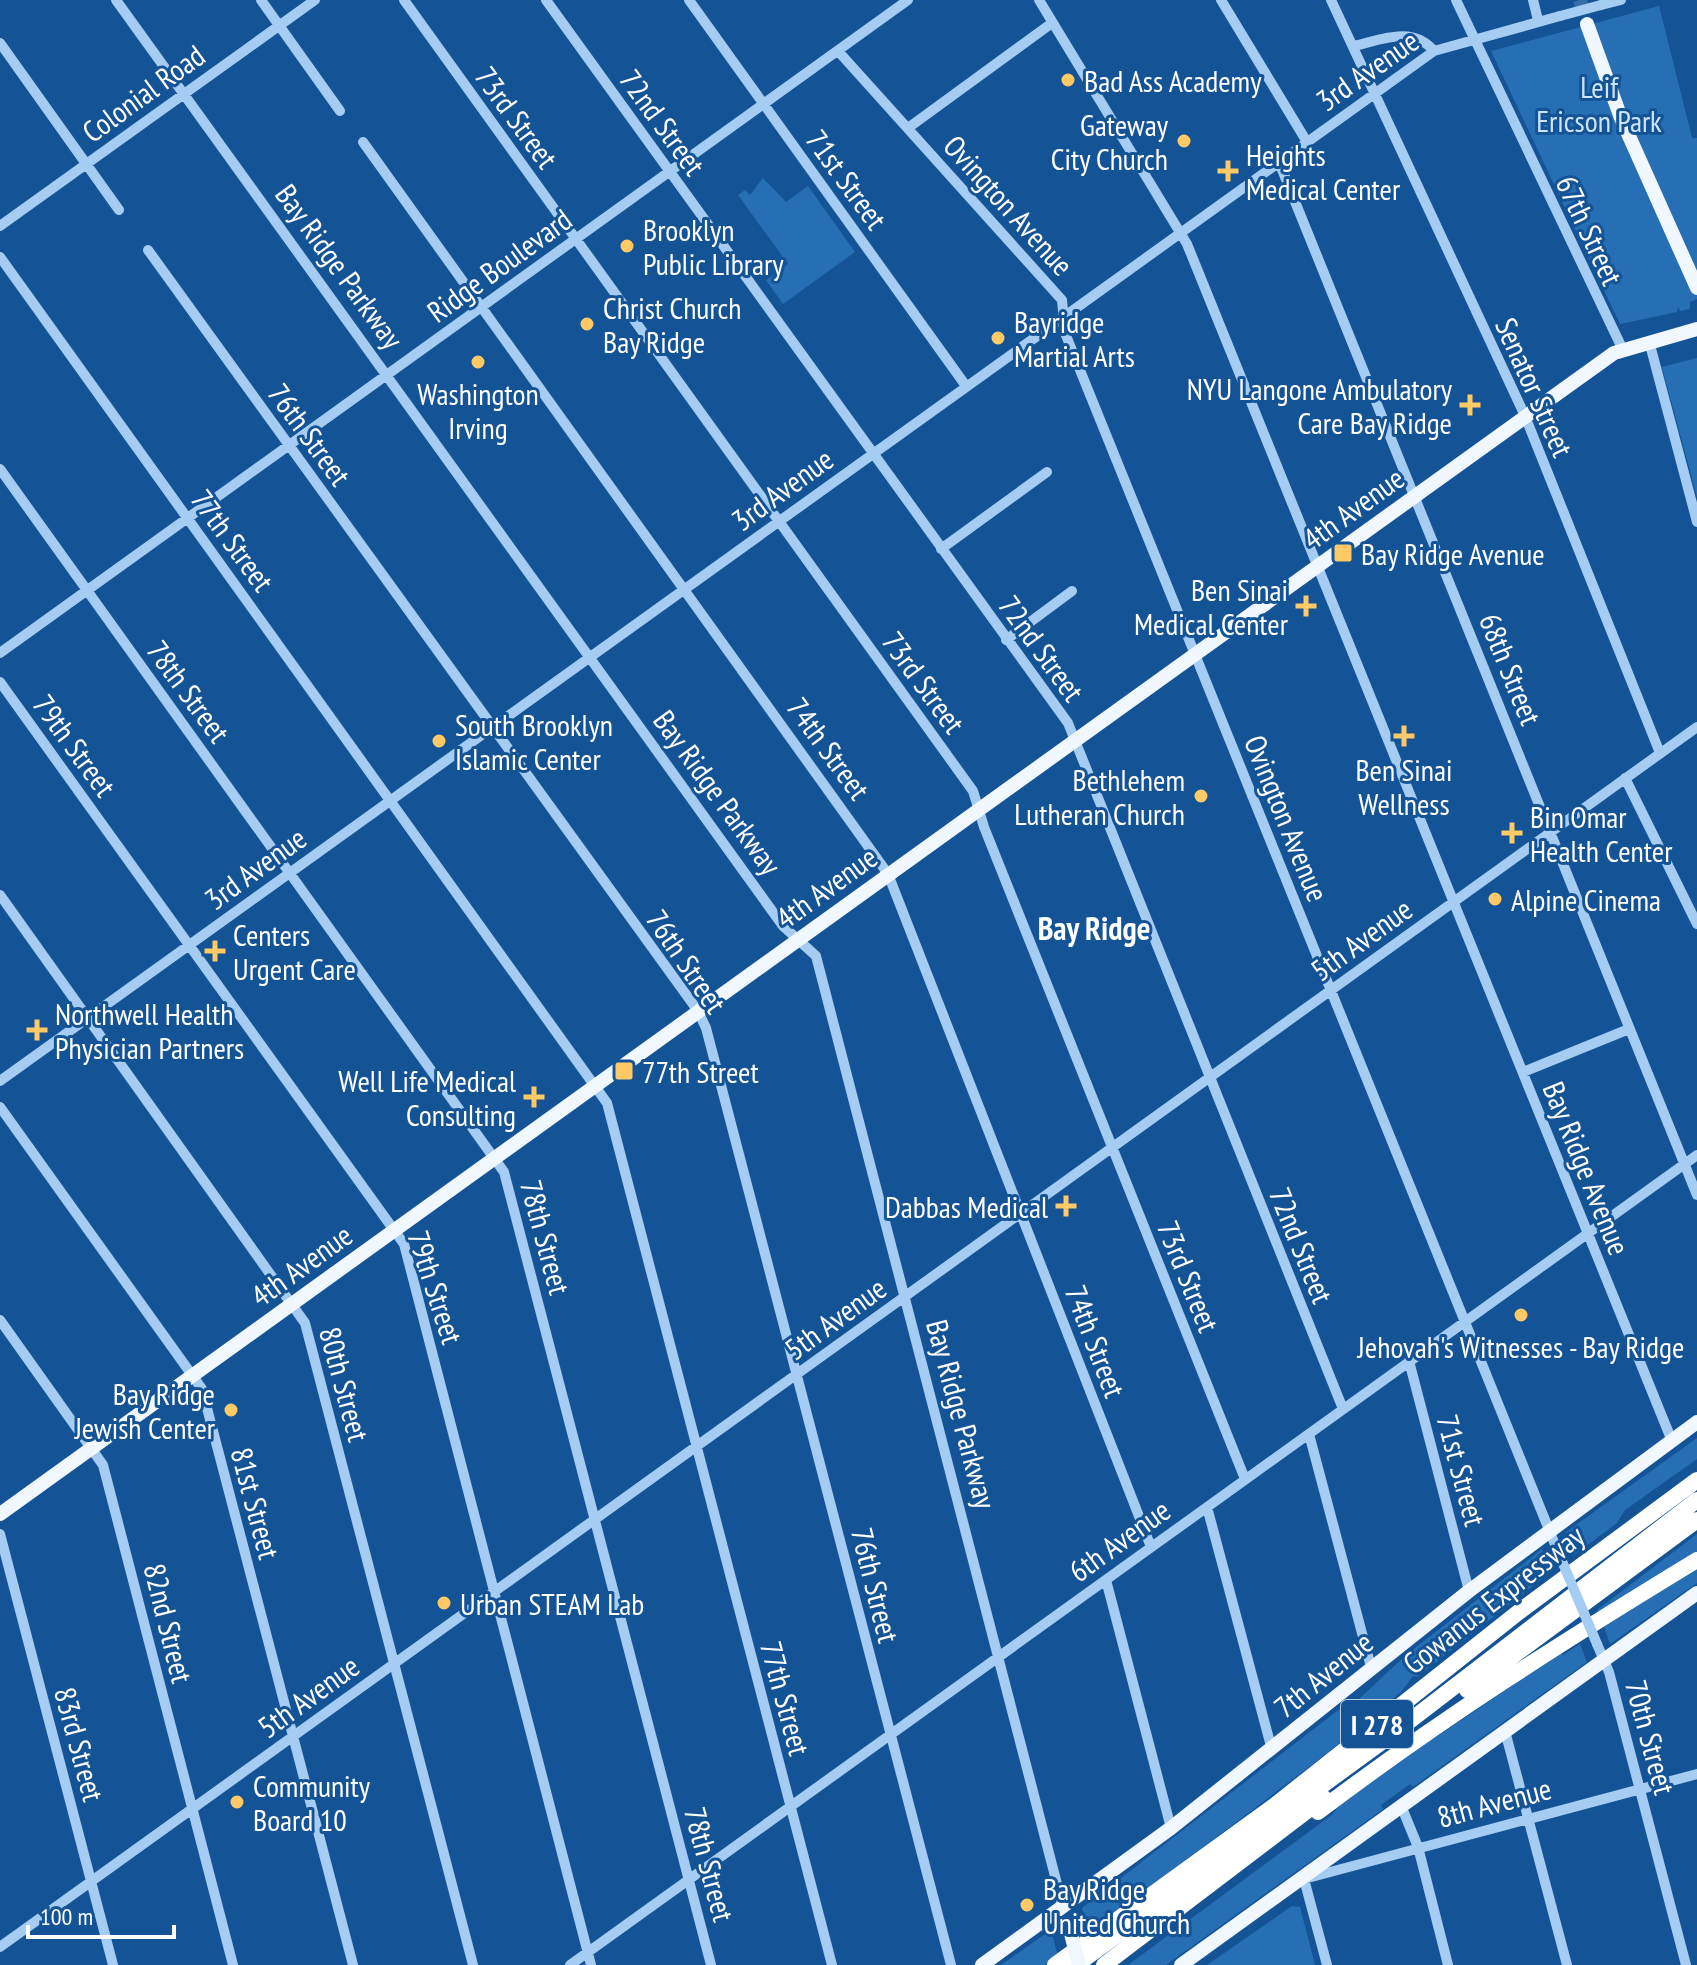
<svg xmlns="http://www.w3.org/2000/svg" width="1697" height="1965" font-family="'PT Sans Narrow',sans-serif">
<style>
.green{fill:#276fb5}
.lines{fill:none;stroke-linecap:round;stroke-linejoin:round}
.major-tunnel{stroke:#376ea6;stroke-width:14;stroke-dasharray:14 7;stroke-linecap:butt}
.minor{stroke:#a5ccf2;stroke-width:10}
.major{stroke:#f0f7ff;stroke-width:14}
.highway{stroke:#fff;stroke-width:16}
.minor-bridge{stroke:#a5ccf2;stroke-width:10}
.major-bridge{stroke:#f0f7ff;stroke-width:14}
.poi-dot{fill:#ffca66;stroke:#145496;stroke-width:3}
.labels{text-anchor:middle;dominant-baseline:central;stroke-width:6;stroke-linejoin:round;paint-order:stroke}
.shield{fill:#145496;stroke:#b8cce0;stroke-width:2}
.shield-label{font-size:28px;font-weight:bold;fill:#fff}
.street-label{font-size:30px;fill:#fff;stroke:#145496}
.poi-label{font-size:30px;fill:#fff;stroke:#145496;text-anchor:start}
.park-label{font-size:30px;fill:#cce5fd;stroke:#145496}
.neighbourhood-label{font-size:32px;font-weight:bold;fill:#fff;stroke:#145496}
</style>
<rect width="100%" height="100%" fill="#145496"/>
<path class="green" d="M1659 6 1692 138H1697V299L1690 302V309L1680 311 1678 306 1677 312 1620 324 1491 51Z
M763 178 786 202 808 186 855 252 783 304 766 280 788 264 738 195 745 190 750 195Z
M1697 358V497L1662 367Z
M1697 1438V1459L1625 1510 1617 1523 1574 1555 1566 1532Z
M1697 1534V1555L1598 1613 1597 1610Z
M1542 1549 1552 1571 1417 1677 1413 1676 1401 1692 1326 1754 1149 1888 1145 1886 1135 1899 1089 1934 1082 1908 1341 1708 1345 1712 1406 1655Z
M1697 1567V1583L1610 1644 1604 1627Z
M1580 1644 1587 1662 1413 1787 1410 1784 1381 1805 1383 1809 1166 1965H1128L1333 1814C1360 1776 1404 1758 1442 1733 1482 1707 1521 1679 1560 1652L1563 1655Z
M1292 1906 1300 1907 1315 1965H1207Z
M1051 1930 1058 1956 1045 1965H1001Z"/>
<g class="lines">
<path class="major-tunnel" d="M1580 0 1587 24"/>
<path class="minor" d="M116 0 783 926 816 956 1063 1907
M261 0 340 111
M404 0 973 791 984 827 1245 1479
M546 0 1068 723 1343 1409
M689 0 966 386
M1039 0 1187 244 1672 1441
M1221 0 1307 142
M1331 0 1525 416 1660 753
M1456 0 1623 350
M1533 0 1538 20
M1601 5 1621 0
M0 43 119 210
M1354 46C1381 40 1412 25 1434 51
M838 51 1062 300 1065 333 1556 1547
M908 128 1052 23
M363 142 888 874 1151 1547
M1279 162 1697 1195
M0 226 315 0
M148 250 698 1011 706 1028 951 1965
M0 257 607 1103 832 1965
M1649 341 1697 522
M0 469 504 1172 711 1965
M941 549 1047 472
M1006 640 1072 591
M0 653 908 0
M0 682 404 1244 591 1965
M1625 778 1697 924
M0 895 305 1323 473 1965
M1523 1072 1629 1029
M0 1081 1434 51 1560 16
M0 1107 202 1389 353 1965
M0 1320 103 1465 233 1965
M1409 1361 1469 1591
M1309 1434 1371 1667
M1207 1507 1272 1750
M0 1534 113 1965
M1106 1580 1171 1828
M1597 1644 1609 1672 1686 1965
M1505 1731 1567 1965
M1402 1808 1418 1847 1448 1965
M0 1947 1697 727
M570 1965 1697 1155
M1327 1965 1304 1879 1697 1774"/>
<path class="major" d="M1587 24 1621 118 1697 288
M0 1514 1614 353 1697 329
M982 1965 1171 1828 1469 1591 1697 1422
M1181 1965 1697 1593"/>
<path class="highway" d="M1467 1690 1697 1520
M1318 1812C1439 1720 1567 1639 1697 1560
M1055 1965 1274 1806 1520 1611 1697 1480
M1076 1965 1394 1733 1697 1500
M1104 1965 1324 1798"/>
<path class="minor-bridge" d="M1560 16 1601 5
M1556 1547 1597 1644"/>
<path class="major-bridge" d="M1069 1926 1079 1965"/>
</g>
<g class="poi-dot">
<circle cx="1068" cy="80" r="8"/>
<circle cx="1184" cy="141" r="8"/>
<path d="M1224 159h8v8h8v8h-8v8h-8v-8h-8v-8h8z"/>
<circle cx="627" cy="246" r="8"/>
<circle cx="587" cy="324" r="8"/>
<circle cx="998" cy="338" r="8"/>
<circle cx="478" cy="362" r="8"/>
<path d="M1466 393h8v8h8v8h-8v8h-8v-8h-8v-8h8z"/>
<rect x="1333" y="543" width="20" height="20" rx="4"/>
<path d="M1302 594h8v8h8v8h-8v8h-8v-8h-8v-8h8z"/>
<path d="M1400 724h8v8h8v8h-8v8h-8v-8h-8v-8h8z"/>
<circle cx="439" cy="741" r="8"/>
<circle cx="1201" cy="796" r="8"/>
<path d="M1508 821h8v8h8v8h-8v8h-8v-8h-8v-8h8z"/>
<circle cx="1495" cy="899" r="8"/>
<path d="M211 939h8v8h8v8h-8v8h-8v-8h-8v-8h8z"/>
<path d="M33 1018h8v8h8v8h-8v8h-8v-8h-8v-8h8z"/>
<rect x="614" y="1061" width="20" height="20" rx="4"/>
<path d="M530 1085h8v8h8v8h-8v8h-8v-8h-8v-8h8z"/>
<path d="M1062 1194h8v8h8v8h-8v8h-8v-8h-8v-8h8z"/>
<circle cx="1521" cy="1315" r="8"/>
<circle cx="231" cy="1410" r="8"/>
<circle cx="444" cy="1603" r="8"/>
<circle cx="237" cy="1802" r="8"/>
<circle cx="1027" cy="1905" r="8"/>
</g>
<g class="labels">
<rect class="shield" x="1341" y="1700" width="72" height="48" rx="6"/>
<g class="shield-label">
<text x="1377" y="1724">I 278</text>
</g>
<g class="street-label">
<text transform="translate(1367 70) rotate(-35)">3rd Avenue</text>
<text transform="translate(143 93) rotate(-36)">Colonial Road</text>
<text transform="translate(517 117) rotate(54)">73rd Street</text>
<text transform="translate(663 122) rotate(54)">72nd Street</text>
<text transform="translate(847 179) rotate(54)">71st Street</text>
<text transform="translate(1009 205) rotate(48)">Ovington Avenue</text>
<text transform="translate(1590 230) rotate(65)">67th Street</text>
<text transform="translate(499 265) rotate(-36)">Ridge Boulevard</text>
<text transform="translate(340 266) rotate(54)">Bay Ridge Parkway</text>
<text transform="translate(1535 387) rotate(66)">Senator Street</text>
<text transform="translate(310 434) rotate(54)">76th Street</text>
<text transform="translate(782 489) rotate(-36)">3rd Avenue</text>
<text transform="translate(1353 508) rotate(-36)">4th Avenue</text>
<text transform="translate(233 540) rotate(54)">77th Street</text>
<text transform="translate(1042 648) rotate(54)">72nd Street</text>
<text transform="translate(1511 669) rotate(68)">68th Street</text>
<text transform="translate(924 682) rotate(54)">73rd Street</text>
<text transform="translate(189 691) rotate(54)">78th Street</text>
<text transform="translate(75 745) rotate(54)">79th Street</text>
<text transform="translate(829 748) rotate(54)">74th Street</text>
<text transform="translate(718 792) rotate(54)">Bay Ridge Parkway</text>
<text transform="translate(1287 818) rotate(68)">Ovington Avenue</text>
<text transform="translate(255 868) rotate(-36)">3rd Avenue</text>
<text transform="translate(826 887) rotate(-36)">4th Avenue</text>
<text transform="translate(1361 939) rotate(-36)">5th Avenue</text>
<text transform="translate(687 961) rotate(56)">76th Street</text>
<text transform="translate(1587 1168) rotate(68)">Bay Ridge Avenue</text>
<text transform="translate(546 1237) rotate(75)">78th Street</text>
<text transform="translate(1302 1245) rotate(68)">72nd Street</text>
<text transform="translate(301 1265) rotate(-36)">4th Avenue</text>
<text transform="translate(1189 1276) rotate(68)">73rd Street</text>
<text transform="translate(436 1287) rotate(72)">79th Street</text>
<text transform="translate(835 1318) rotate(-36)">5th Avenue</text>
<text transform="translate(1096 1341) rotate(69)">74th Street</text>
<text transform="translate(345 1384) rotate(75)">80th Street</text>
<text transform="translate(962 1414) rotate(75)">Bay Ridge Parkway</text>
<text transform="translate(1462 1470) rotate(75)">71st Street</text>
<text transform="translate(256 1503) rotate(75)">81st Street</text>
<text transform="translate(1119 1540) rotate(-36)">6th Avenue</text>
<text transform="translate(876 1585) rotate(76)">76th Street</text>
<text transform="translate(1493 1599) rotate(-38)">Gowanus Expressway</text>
<text transform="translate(169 1623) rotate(76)">82nd Street</text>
<text transform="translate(1323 1674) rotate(-39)">7th Avenue</text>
<text transform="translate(308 1696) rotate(-36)">5th Avenue</text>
<text transform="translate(786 1698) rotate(75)">77th Street</text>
<text transform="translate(1651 1737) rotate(75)">70th Street</text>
<text transform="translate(80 1744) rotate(75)">83rd Street</text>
<text transform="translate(1494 1802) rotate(-15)">8th Avenue</text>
<text transform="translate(710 1864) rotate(75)">78th Street</text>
</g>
<g class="poi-label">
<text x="1084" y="80">Bad Ass Academy</text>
<text x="1168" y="124" text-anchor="end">Gateway<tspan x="1168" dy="34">City Church</tspan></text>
<text x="1246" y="154">Heights<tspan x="1246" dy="34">Medical Center</tspan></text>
<text x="643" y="229">Brooklyn<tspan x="643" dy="34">Public Library</tspan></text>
<text x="603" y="307">Christ Church<tspan x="603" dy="34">Bay Ridge</tspan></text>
<text x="1014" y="321">Bayridge<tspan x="1014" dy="34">Martial Arts</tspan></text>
<text x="1452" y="388" text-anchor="end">NYU Langone Ambulatory<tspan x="1452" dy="34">Care Bay Ridge</tspan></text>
<text x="478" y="393" text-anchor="middle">Washington<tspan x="478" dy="34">Irving</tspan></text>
<text x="1361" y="553">Bay Ridge Avenue</text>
<text x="1288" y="589" text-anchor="end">Ben Sinai<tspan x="1288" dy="34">Medical Center</tspan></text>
<text x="455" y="724">South Brooklyn<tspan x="455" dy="34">Islamic Center</tspan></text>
<text x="1404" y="769" text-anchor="middle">Ben Sinai<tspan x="1404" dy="34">Wellness</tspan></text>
<text x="1185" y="779" text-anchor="end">Bethlehem<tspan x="1185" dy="34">Lutheran Church</tspan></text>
<text x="1530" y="816">Bin Omar<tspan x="1530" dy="34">Health Center</tspan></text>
<text x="1511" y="899">Alpine Cinema</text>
<text x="233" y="934">Centers<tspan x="233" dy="34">Urgent Care</tspan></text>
<text x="55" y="1013">Northwell Health<tspan x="55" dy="34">Physician Partners</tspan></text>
<text x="642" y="1071">77th Street</text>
<text x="516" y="1080" text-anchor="end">Well Life Medical<tspan x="516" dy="34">Consulting</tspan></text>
<text x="1048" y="1206" text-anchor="end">Dabbas Medical</text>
<text x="1521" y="1346" text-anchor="middle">Jehovah's Witnesses - Bay Ridge</text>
<text x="215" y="1393" text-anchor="end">Bay Ridge<tspan x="215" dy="34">Jewish Center</tspan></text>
<text x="460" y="1603">Urban STEAM Lab</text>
<text x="253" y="1785">Community<tspan x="253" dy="34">Board 10</tspan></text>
<text x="1043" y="1888">Bay Ridge<tspan x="1043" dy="34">United Church</tspan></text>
</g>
<g class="park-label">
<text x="1599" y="86">Leif<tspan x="1599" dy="34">Ericson Park</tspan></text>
</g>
<g class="neighbourhood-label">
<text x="1094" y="928">Bay Ridge</text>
</g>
</g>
<path d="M28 1925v12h146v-12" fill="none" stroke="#ffffff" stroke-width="4"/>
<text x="40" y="1925" font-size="24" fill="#ffffff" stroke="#145496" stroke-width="6" paint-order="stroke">100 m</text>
</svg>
